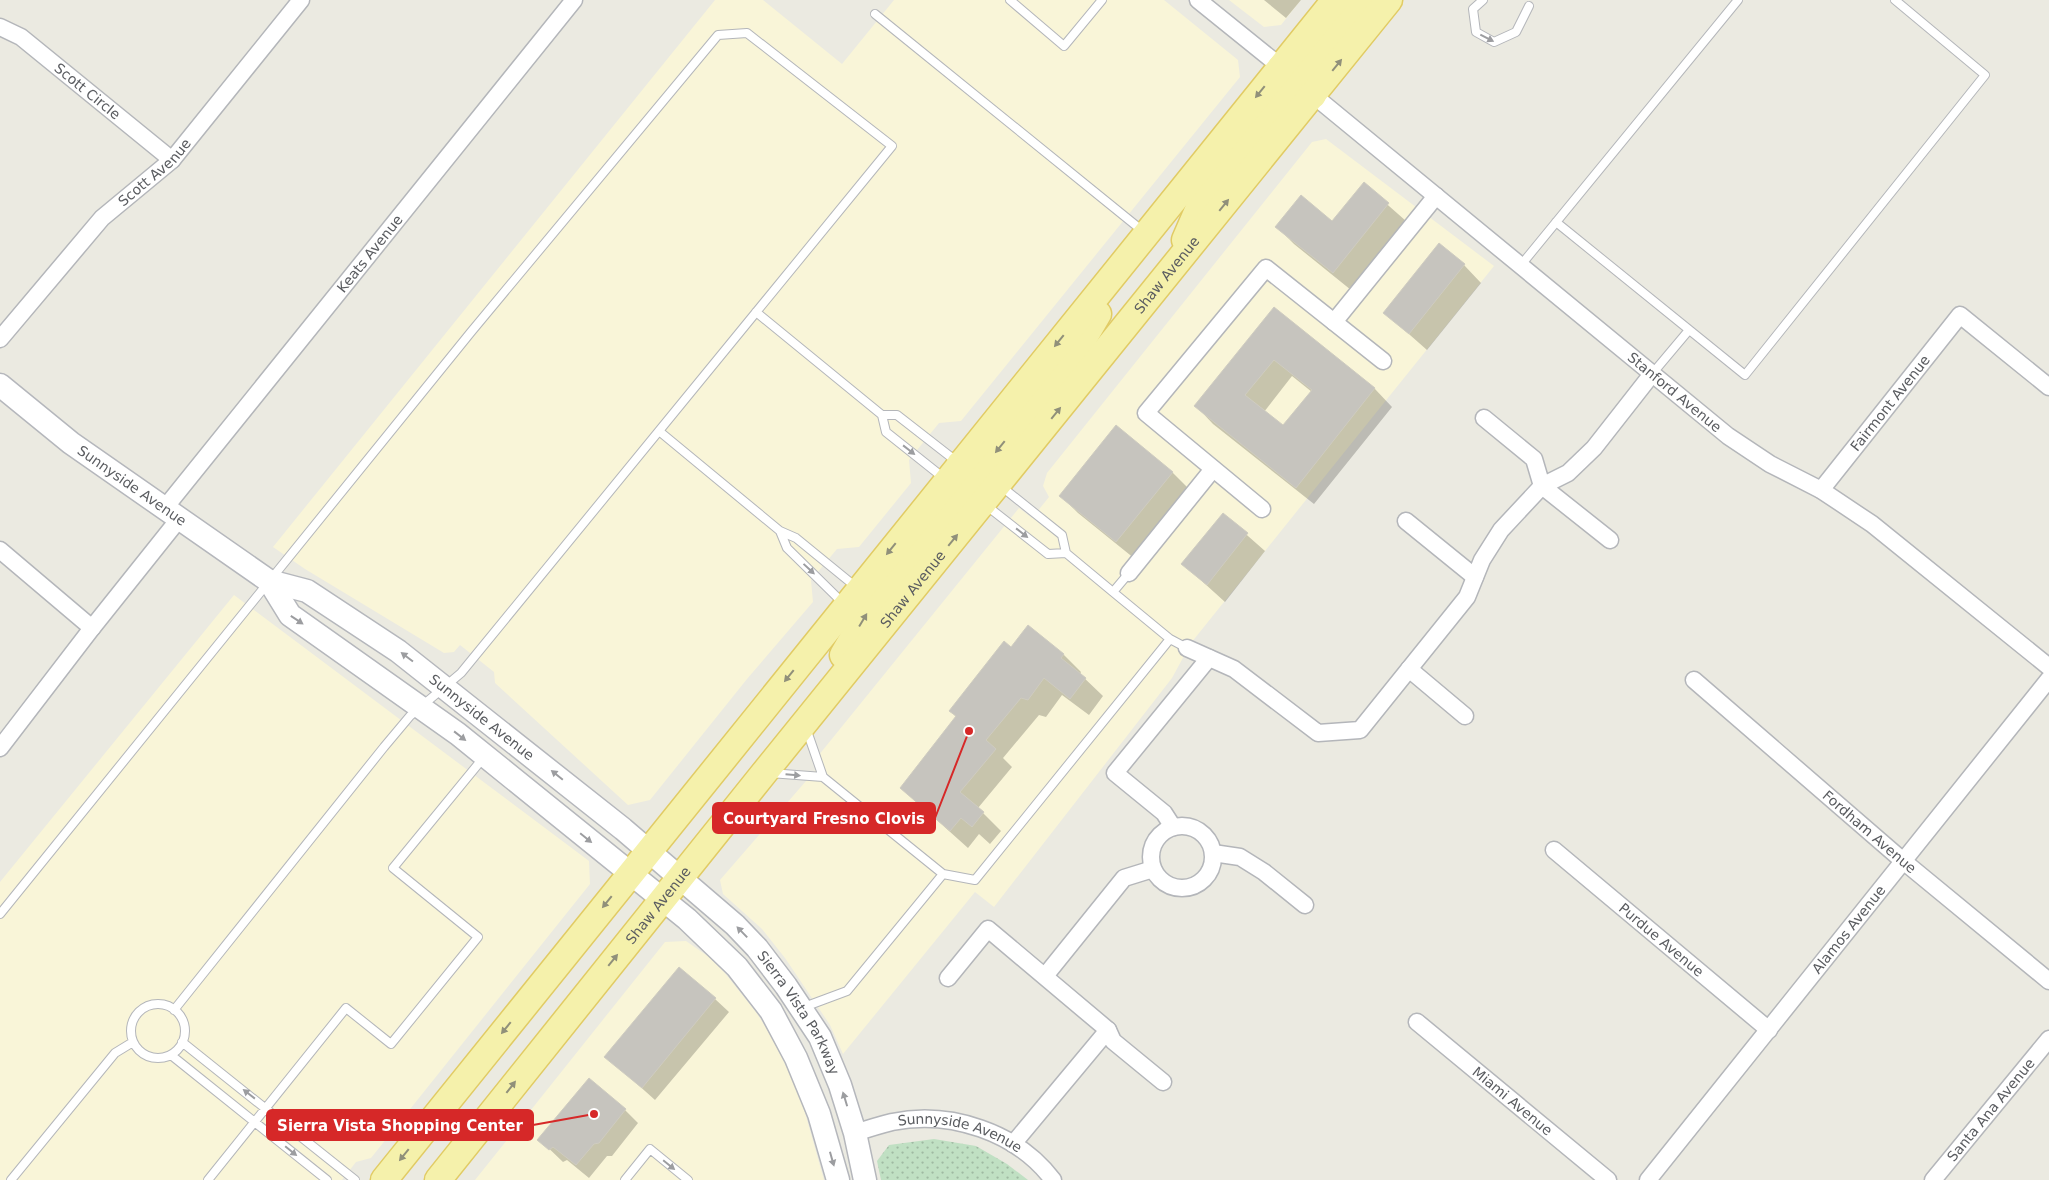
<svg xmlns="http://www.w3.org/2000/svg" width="2049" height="1180" font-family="'DejaVu Sans',sans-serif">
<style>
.commercial{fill:#f9f5d8}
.grass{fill:url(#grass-dots)}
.shadow{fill:#0003;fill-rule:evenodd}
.building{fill:#c6c4be;stroke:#cfccc0;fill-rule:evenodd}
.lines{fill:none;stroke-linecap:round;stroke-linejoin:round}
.lane-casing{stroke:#b4b6ba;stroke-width:10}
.street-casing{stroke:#b4b6ba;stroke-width:19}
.secondary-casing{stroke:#b5b7bc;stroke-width:25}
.primary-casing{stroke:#e1cb64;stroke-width:29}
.lane{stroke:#fff;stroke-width:8}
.street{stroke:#fff;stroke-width:16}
.secondary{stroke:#fff;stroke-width:22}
.primary{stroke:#f5f1ab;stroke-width:26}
.oneway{fill:#9c9da0}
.oneway2{fill:#90907a}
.labels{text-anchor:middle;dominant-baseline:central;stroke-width:4.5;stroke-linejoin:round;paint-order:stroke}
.street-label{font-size:14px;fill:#5a5c60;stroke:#fff}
.leader{fill:none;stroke:#d62828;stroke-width:2}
.callout-dot{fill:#d62828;stroke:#fff;stroke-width:2}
.callout{fill:#d62828;stroke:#d62828;stroke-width:2}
.callout-label{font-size:15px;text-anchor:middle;font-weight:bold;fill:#fff}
</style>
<defs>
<pattern id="grass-dots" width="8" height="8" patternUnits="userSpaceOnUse" patternTransform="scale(1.25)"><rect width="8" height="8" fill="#c0e0c3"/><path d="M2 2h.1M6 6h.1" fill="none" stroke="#9fb9a2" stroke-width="1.8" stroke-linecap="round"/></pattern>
</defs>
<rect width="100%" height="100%" fill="#ebeae1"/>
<path class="commercial" d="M715 0H763L842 64 894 0H1164L1238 60 1240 77 961 421 939 423 909 460 911 483 859 547 837 549 811 580 813 602 747 679 650 800 628 805 495 683 494 672 460 645 454 652 444 653 305 569 273 547Z
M1229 0H1301L1281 25 1264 27Z
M1326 139 1494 266 1191 643 1172 678 994 907 975 892 843 1054 830 1025 785 958 762 929 723 894 720 880 819 766 814 761 1019 508 1032 518 1049 497 1043 486 1047 473 1312 142Z
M234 595 589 861 590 884 371 1158 356 1162 342 1180H0V882Z
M686 941 709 957 724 972 756 1012 770 1034 793 1080 804 1109 824 1180H475L665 942Z"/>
<path class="grass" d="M934 1139 976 1146 1007 1164 1028 1180H881L877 1161 889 1145Z"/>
<path class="shadow" d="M1264 0H1301L1286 18Z
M1364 184 1406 221 1351 290 1294 244 1277 227 1333 222Z
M1464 265 1481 283 1427 350 1385 313Z
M1274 309 1375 389 1392 407 1314 504 1213 424 1196 406ZM1292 376 1312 392 1283 427 1264 412Z
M1172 472 1190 490 1135 559 1078 513 1061 496Z
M1223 514 1265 551 1225 602 1183 564Z
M1011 649 1064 655 1081 672 1080 674 1103 696 1089 715 1062 695 1046 717 1039 715 1003 758 1012 767 978 808 1001 831 990 844 979 834 968 848 901 788 956 717 951 711Z
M715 999 729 1012 655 1100 606 1056Z
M625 1110 638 1123 612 1156H607L589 1178 567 1160 563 1162 539 1139Z"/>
<path class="building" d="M1364 182 1389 203 1333 273 1275 227 1301 195 1332 221Z
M1439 243 1465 264 1409 334 1383 313Z
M1274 307 1375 388 1296 488 1194 406ZM1274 360 1312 390 1283 425 1245 395Z
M1116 425 1173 472 1116 542 1059 496Z
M1223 513 1248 533 1207 585 1181 564Z
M1028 625 1064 654 1061 658 1086 678 1070 699 1044 678 1028 700 1021 698 986 740 996 749 960 792 984 812 972 827 961 818 950 831 900 788 956 716 949 711 1004 641 1011 647Z
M679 967 716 998 642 1088 604 1057Z
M589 1078 626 1109 599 1143 594 1144 576 1165 553 1147 549 1150 537 1140Z"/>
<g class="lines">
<defs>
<path id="lane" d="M1010 0 1064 46 1102 0
M1483 0 1473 9 1476 32 1494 42 1516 32 1529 6
M875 14 1144 232
M1556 222 1745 375 1985 75 1895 0
M1521 265 1738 0
M756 312 882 415H897L956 461
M1652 374 1689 330
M882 415 886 432 945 479
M659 431 780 531 796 538 856 587
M1002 487 1062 535 1066 553 1113 592 1129 573
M987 506 1048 554 1066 553
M780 531 787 548 844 604
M1113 592 1170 639 1187 648
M806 728 823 777 943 874
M770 773 823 777
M0 914 471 332 718 35 747 33 892 146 461 673 410 716 384 747 174 1010
M131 1031a27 27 0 1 1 54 0a27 27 0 1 1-54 0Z
M804 1007 847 991 943 874 975 880 1170 639
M182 1042 355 1180
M171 1055 327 1180
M11 1180 115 1053 133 1042
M208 1180 346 1008 391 1044 478 937 393 868 484 757
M625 1180 650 1149 688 1180"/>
<g id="street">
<path d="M1198 0 1281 67"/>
<path id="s1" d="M0 27 21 37 172 160"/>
<path id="s2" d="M1313 95 1728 436 1770 464 1821 490 1872 524 2049 667"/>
<path d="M1334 322 1436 196"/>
<path id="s3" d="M0 339 102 218 172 160 301 0"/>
<path id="s4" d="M1821 490 1960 315 2049 387"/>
<path id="s5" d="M164 509 574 0"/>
<path d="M1262 509 1146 413 1266 268 1383 361"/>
<path d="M1406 521 1475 577"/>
<path d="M1610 540 1542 486 1568 473 1594 448 1652 374"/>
<path d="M0 550 92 628 0 748"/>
<path d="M1129 573 1213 469"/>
<path d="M92 628 179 519"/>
<path d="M1187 648 1234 669 1318 733 1360 730 1467 597 1482 560 1501 530 1542 486 1534 459 1484 418"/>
<path d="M1409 669 1465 716"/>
<path id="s6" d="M1694 680 1902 860 2049 981"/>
<circle cx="1182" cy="857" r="31"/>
<path d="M1173 827 1164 813 1115 773 1209 658"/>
<path id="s7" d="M1554 850 1769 1030"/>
<path d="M1213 853 1240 857 1264 872 1305 905"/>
<path d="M1045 976 1124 878 1153 869"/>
<path d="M948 978 988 929 1108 1030"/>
<path id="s8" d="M1417 1022 1608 1180"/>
<path id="s9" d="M855 1133C867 1129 880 1125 892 1122 950 1110 1017 1132 1053 1180"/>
<path d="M1013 1144 1108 1030 1113 1041 1163 1082"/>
<path id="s10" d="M1648 1180 2049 679"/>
<path id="s11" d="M1933 1180 2049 1039"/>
</g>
<g id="secondary">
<path id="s12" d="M0 385 71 443 269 581 307 591 398 651 623 829 735 925 757 948 786 986 820 1037 840 1085 855 1133 865 1180"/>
<path d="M269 581 290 615 458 734 687 919 737 967 771 1011 796 1058 819 1114 838 1180"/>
</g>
<g id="primary">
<path d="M1313 95 1306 76 1309 66 1363 0"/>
<path d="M1185 240 1201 203 1282 100 1289 89 1286 76 1281 67"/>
<path d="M983 503 980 481 984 468 1071 360 1098 314"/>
<path d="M843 655 867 614 963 495 966 482 960 464"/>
<path d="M384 1180 1335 0"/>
<path id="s13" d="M438 1180 764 773 1389 0"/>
</g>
</defs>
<use href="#lane" class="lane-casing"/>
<use href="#street" class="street-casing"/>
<use href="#secondary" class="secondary-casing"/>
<use href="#primary" class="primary-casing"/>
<use href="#lane" class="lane"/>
<use href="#street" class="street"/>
<use href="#secondary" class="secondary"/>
<use href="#primary" class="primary"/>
</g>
<defs><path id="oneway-solid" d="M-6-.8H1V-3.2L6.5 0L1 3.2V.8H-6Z" transform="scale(1.25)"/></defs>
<g class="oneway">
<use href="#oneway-solid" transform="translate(1487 38) rotate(27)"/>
<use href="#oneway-solid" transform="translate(909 450) rotate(38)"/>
<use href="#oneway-solid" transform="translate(1022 533) rotate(38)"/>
<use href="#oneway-solid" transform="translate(809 569) rotate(43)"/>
<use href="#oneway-solid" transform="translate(297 620) rotate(34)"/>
<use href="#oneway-solid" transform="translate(407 657) rotate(-143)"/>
<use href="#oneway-solid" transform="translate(460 736) rotate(38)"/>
<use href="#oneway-solid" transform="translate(557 775) rotate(-141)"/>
<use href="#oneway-solid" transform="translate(793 775) rotate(5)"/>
<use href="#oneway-solid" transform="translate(586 838) rotate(39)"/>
<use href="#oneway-solid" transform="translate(742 932) rotate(-134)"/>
<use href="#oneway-solid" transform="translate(249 1094) rotate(-142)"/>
<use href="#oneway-solid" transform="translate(845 1099) rotate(-107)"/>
<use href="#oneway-solid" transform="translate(291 1151) rotate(39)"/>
<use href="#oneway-solid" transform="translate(832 1159) rotate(74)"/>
<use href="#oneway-solid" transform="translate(669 1165) rotate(39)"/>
</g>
<g class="oneway2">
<use href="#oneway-solid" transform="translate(1337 65) rotate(-51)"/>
<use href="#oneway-solid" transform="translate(1260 92) rotate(129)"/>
<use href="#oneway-solid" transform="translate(1224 205) rotate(-51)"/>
<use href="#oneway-solid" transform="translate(1059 341) rotate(129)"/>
<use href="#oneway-solid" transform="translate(1056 413) rotate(-51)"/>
<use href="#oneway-solid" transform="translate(1000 447) rotate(129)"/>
<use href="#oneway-solid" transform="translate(953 540) rotate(-51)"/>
<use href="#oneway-solid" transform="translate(891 549) rotate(129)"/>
<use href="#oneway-solid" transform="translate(863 620) rotate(-59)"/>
<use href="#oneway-solid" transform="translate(789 676) rotate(129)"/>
<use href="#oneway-solid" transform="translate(607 902) rotate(129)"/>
<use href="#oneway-solid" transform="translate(613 960) rotate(-51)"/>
<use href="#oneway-solid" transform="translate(506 1028) rotate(129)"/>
<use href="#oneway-solid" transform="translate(511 1087) rotate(-52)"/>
<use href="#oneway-solid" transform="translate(404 1155) rotate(129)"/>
</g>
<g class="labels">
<g class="street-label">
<text stroke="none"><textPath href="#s1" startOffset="109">Scott Circle</textPath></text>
<text stroke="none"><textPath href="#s3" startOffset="228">Scott Avenue</textPath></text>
<text stroke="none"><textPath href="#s5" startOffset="328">Keats Avenue</textPath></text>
<text stroke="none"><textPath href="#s13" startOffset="1162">Shaw Avenue</textPath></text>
<text stroke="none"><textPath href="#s2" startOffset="468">Stanford Avenue</textPath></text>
<text stroke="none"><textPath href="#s4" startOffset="111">Fairmont Avenue</textPath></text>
<text stroke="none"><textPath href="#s12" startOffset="166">Sunnyside Avenue</textPath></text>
<text stroke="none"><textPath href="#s13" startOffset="758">Shaw Avenue</textPath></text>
<text stroke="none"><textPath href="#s12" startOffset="588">Sunnyside Avenue</textPath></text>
<text stroke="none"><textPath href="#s6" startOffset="232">Fordham Avenue</textPath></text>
<text stroke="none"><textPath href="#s13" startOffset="352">Shaw Avenue</textPath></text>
<text stroke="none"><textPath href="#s10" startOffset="321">Alamos Avenue</textPath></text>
<text stroke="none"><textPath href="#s7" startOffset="140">Purdue Avenue</textPath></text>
<text stroke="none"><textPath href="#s12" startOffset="1025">Sierra Vista Parkway</textPath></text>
<text stroke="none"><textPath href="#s8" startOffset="124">Miami Avenue</textPath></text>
<text stroke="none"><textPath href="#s11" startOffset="91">Santa Ana Avenue</textPath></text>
<text stroke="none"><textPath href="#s9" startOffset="109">Sunnyside Avenue</textPath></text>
</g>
</g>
<path class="leader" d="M969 731L935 818M594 1114L533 1125"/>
<g class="callout-dot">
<circle cx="969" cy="731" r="5"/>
<circle cx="594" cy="1114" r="5"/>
</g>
<g class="callout">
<rect x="713" y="803" width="222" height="30" rx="5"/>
<rect x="267" y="1110" width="266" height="30" rx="5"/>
</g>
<g class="callout-label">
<text x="824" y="824">Courtyard Fresno Clovis</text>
<text x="400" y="1131">Sierra Vista Shopping Center</text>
</g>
</svg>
